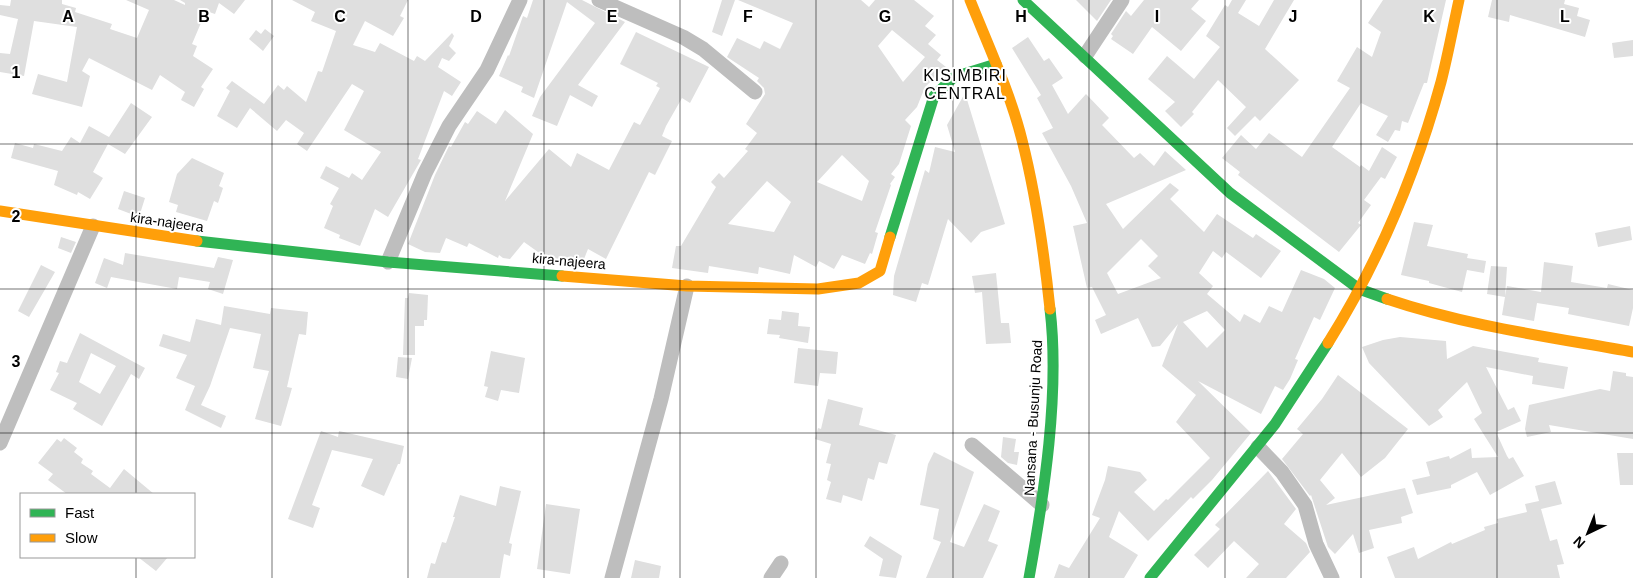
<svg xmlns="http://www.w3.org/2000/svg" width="1633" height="578" font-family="Arial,sans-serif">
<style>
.building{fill:#dfdfdf;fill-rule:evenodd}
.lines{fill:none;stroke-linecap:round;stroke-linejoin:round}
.street{stroke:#bebebe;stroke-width:15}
.fast{stroke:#30b455;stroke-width:11}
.slow{stroke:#ff9f0a;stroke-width:11}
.grid{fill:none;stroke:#000;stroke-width:1;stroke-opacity:0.55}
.labels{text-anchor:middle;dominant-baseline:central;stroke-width:4;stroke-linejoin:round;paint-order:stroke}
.street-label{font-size:14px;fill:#000;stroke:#fff}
.quarter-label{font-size:16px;letter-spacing:1px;fill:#000;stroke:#fff}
.grid-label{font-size:16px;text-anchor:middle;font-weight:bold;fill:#000;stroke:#fff;stroke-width:4;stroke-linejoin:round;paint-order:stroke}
</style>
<rect width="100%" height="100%" fill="#fff"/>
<path class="building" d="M11 0H62V4L76 8 75 12 112 24 110 29 137 38 149 10 126 0H174L185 5V3L180 0H245L234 14 219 3 215 14 206 11 192 44 197 46 193 56 213 69 201 87 204 89 194 107 181 100 185 92 160 75 152 90 89 58 82 71 90 76 82 107 32 94 38 74 67 82 77 27 34 21 24 76 0 72V53L10 54 18 19 0 15V5L10 6Z
M292 0H408L400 16 404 18 393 36 365 21 353 45 375 52 380 43 414 61 417 56 425 61 452 33 454 36 449 46 456 53 449 61 442 58 438 67 461 82 452 96 444 91 418 159 421 160 388 217 375 209 360 246 339 238 340 235 324 228 333 206 330 204 339 188 320 178 326 166 349 178 352 173 362 180 381 152 344 130 364 91 352 84 307 151 297 144 304 133 286 120 277 131 250 108 237 128 217 116 230 91 226 88 232 81 264 104 278 85 284 90 287 86 306 102 318 71 322 72 336 31 311 21 315 12Z
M533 0H582L625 22 578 85 598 96 592 107 570 95 557 126 532 116 540 97 595 23 567 2 534 98 521 92 523 87 499 76 508 55 509 56 523 16 527 18Z
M722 0H735L722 36 712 32Z
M738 0H861L869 7 875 0H914L934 16 925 26 936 35 928 44 941 55 937 60 946 67 925 87 917 107 905 120 911 126 899 164 891 174 895 177 890 184 891 185 875 232 878 233 872 254 870 253 865 264 842 255 834 269 819 261 816 267 794 255 790 274 759 267 758 274 709 266 708 273 672 268 676 246H681L716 187 711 182 719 173 724 178 748 151 745 149 757 133 746 124 765 94 764 88 757 81 759 78 727 57 737 38 760 49 764 41 780 49 793 23ZM892 30 925 57 903 82 878 46ZM842 155 869 181 862 201 817 182ZM767 181 791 202 774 232 728 224Z
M1076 0H1111L1097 21Z
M1144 0H1199L1191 9 1206 21 1181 51 1152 27 1133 54 1111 39 1113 36 1111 34 1126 11 1131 16Z
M1232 0H1246L1238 13 1259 26 1274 0H1294L1265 49 1299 80 1260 121 1255 116 1235 136 1227 128 1246 107 1218 80 1192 112 1194 114 1181 127 1165 111 1175 102 1148 79 1167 56 1194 79 1220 47 1206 36 1225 5 1228 7Z
M1383 0H1446L1427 83H1424L1408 123 1402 121 1400 131 1395 130 1388 142 1376 135 1388 116 1361 103 1332 147 1360 167 1361 165 1369 171 1382 147 1397 157 1385 179 1381 177 1364 200 1371 205 1358 223 1361 225 1339 252 1238 175 1240 172 1222 158 1241 135 1256 149 1269 133 1302 157 1350 88 1337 81 1357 47 1372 57 1381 32 1368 23Z
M1492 0H1565L1564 4 1579 8 1577 16 1590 20 1585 37 1510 15 1509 22 1488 17Z
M265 29 274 36 263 51 249 39 256 30 261 34Z
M636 32 709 67 690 103 682 98 666 126 662 136 672 141 655 175 649 172 606 259 588 249 582 264 571 260 568 263 538 252 524 242 510 259 503 258 499 255 498 258 469 243 467 247 446 238 440 253 425 252 408 244 435 175 449 146 451 147 465 122 468 124 477 111 496 124 505 110 533 134 505 201 549 149 571 167 577 153 609 170 634 122 640 125 660 88 656 86 658 83 620 64Z
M1028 37 1044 61 1049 58 1063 78 1052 85 1068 114 1086 94 1109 118 1102 125 1134 158 1140 153 1154 166 1165 151 1186 170 1106 204 1123 229 1170 183 1179 190 1170 199 1204 232 1217 214 1253 238 1256 234 1281 251 1261 278 1226 252 1222 258 1213 251 1199 273 1213 286 1207 294 1240 322 1244 314 1260 323 1269 306 1282 312 1301 270 1324 279 1335 288 1320 320 1314 317 1295 359 1298 360 1290 379 1283 390 1275 386 1261 414 1198 381 1251 433 1212 480 1193 499 1191 497 1148 541 1119 511 1109 537 1138 555 1124 578H1054L1059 564 1069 568 1100 518 1092 515 1105 480 1108 466 1140 472 1147 480 1134 492 1154 511 1166 499 1168 500 1210 458 1176 422 1196 395 1162 366 1178 324 1160 346 1152 347 1138 318 1101 334 1095 320 1106 315 1092 287 1087 288 1073 226 1087 223 1071 186 1042 133 1053 128 1037 98 1041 95 1012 48ZM1141 239 1158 256 1148 266 1161 278 1118 294 1107 273ZM1207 311 1225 330 1207 348 1183 322Z
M1633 40V56L1614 58 1612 43Z
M965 93 1005 224 981 232 971 243 948 219 928 285 922 283 916 302 893 295 894 276 925 170 929 173 935 147 955 152 947 125Z
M131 103 152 117 125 154 108 144 93 172 103 178 90 199 78 192 77 195 54 185 58 171 11 158 15 143 33 148 34 144 62 151 71 137 80 143 89 126 109 137Z
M192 158 224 173 219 186 223 188 218 203 214 201 207 221 176 212 178 205 169 202 177 174Z
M124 191 145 198 139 217 118 209Z
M1414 222 1433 225 1427 246 1468 254 1467 258 1486 261 1484 273 1467 270 1462 292 1429 283V281L1401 275Z
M1630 226 1632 240 1598 247 1595 233Z
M61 237 76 242 71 253 58 248Z
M125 253 214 268 218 257 233 260 223 294 208 289 210 282 179 277 177 289 111 277 107 288 95 283 104 258 123 265Z
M1544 262 1573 266 1571 282 1607 288 1608 284 1633 290V308L1629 326 1568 314 1569 308 1537 303 1534 321 1502 315 1505 297 1487 294 1491 266 1507 267 1505 296 1507 286 1541 292Z
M41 265 55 272 29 317 18 311Z
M996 273 1001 323H1009L1011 343 986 344 982 292 975 293 972 276Z
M409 293 428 295 427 320H424V326H415V355H403L405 298H408Z
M224 306 270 314 271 308 308 312 306 335 299 334 287 387 292 388 281 426 255 419 269 371 253 368 261 334 230 328 210 386 201 405 226 416 221 428 185 410 195 386 176 378 187 355 159 346 163 334 190 342 196 319 221 325Z
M782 311 799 313 798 326 810 327 808 343 779 338 780 335 767 334 769 319 781 320Z
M80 333 145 368 139 379 131 374 102 426 73 409 77 403 50 390 59 373 56 372 60 361 67 363ZM91 353 116 366 100 394 79 382Z
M1400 337 1446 341 1447 359 1473 346 1539 358 1538 362 1568 367 1564 389 1532 384 1533 376 1486 367 1508 410 1514 407 1521 421 1496 432 1507 456 1509 459 1513 457 1524 476 1490 495 1477 472 1451 485V488L1417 495 1412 480 1430 476 1426 462 1449 456 1450 459 1471 448 1472 458 1498 457 1474 419 1482 413 1467 382 1438 410 1443 417 1429 426 1369 363 1362 347 1383 340Z
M798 348 838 352 836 374 820 373 818 386 794 383Z
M491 351 525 358 519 393 501 390 498 401 485 397 488 387 484 386Z
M398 357 412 358 408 379 396 377Z
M1613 371 1626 373V376L1633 377V439L1549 425 1551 432 1527 437 1525 429 1529 405 1600 389 1610 391Z
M1338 375 1408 429 1385 458 1361 477 1342 453 1320 480 1335 498 1326 505 1405 488 1413 513 1401 517 1402 523 1369 530 1374 548 1359 553 1353 534 1335 554 1328 547 1311 495 1310 496 1282 459 1303 434 1297 429 1322 399Z
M828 399 863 408 859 425 896 435 887 464 879 462 874 480 868 478 862 501 843 495 841 503 826 499 831 482 827 480 831 464 826 463 831 444 815 439 818 428 821 429Z
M321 431 338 437 339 431 404 446 400 464H398L384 496 361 486 373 459 332 450 312 505 320 508 313 528 288 519Z
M1003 437 1016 439 1014 452H1019L1017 465 1008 463 1001 457Z
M64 438 77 448 74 452 83 459 81 463 93 471 91 474 110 488 124 469 154 494H67L48 480 53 474 38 463 57 439 61 442Z
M934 452 974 472 950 542 964 547 984 504 1000 511 988 541 998 545 983 578H926L941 542 933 539 939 509 920 505 928 464Z
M1617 453H1633V485H1620Z
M1268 471 1296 509 1284 524 1306 543 1310 552 1286 578H1246L1259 564 1234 541 1208 568 1194 555 1220 529 1215 525Z
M1555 481 1562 504 1541 509 1550 541 1557 539 1564 564 1557 565 1560 578H1395L1387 557 1414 547 1418 559 1451 542 1452 544 1485 530 1484 527 1498 523 1497 519 1527 512 1525 504 1539 501 1535 486Z
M500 486 521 491 509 543 512 544 510 556 504 554 500 578H427L431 563 435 564 442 542 446 543 455 517H453L460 495 496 506Z
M546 504 580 509 570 574 537 569Z
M870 536 902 556 896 578 879 576 883 559 864 546Z
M138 557H168L156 571Z
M635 560 661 566 659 578H631Z"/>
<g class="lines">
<path class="street" d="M599 0 683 37 703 49 755 92
M1085 56 1122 0
M388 262 425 173 449 126 487 70 520 0
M0 443 93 226
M972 445 1042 505
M1258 447 1282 472 1305 505 1316 544 1332 578
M612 578 661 399 687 286
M771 578 781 563"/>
<path class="fast" d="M1023 0 1230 193 1359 289 1387 299
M890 237 934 96 954 77 996 64
M197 241 388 262 562 276
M1029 578C1044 495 1060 393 1050 309
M1150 578 1275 424 1328 343"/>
<path class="slow" d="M970 0C988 45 1010 92 1022 140 1036 195 1044 252 1050 309
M0 211 197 241
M562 276 687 286 818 289 859 283 880 271 890 237
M1387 299C1467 326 1550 337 1633 352
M1328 343C1378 263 1416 173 1441 82 1448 55 1453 27 1459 0"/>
</g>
<path class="grid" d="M136 0V494M272 0V578M408 0V578M544 0V578M680 0V578M816 0V578M953 0V578M1089 0V578M1225 0V578M1361 0V578M1497 0V578M0 144H1633M0 289H1633M0 433H1633M136 557V578"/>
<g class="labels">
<g class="street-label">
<text transform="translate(167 222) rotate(8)">kira-najeera</text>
<text transform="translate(569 261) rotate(5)">kira-najeera</text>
<text transform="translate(1033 418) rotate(-87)">Nansana - Busunju Road</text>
</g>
<g class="quarter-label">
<text x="965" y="75">KISIMBIRI<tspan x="965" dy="18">CENTRAL</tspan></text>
</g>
</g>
<g class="grid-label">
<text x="68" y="22">A</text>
<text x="204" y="22">B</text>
<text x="340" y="22">C</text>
<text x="476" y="22">D</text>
<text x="612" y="22">E</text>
<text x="748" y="22">F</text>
<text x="885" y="22">G</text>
<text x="1021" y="22">H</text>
<text x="1157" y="22">I</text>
<text x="1293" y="22">J</text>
<text x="1429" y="22">K</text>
<text x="1565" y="22">L</text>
<text x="16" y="78">1</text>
<text x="16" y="222">2</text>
<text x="16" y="367">3</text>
</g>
<rect x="20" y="493" width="175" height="65" fill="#ffffff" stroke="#999999"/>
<rect x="30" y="509" width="25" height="8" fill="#30b455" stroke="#999999"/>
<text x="65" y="518" font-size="15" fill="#000000">Fast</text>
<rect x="30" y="534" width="25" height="8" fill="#ff9f0a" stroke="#999999"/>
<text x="65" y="543" font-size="15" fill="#000000">Slow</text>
<g transform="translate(1588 533) rotate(223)" stroke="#ffffff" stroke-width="4" paint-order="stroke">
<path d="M0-4L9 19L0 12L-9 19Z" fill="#000000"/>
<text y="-8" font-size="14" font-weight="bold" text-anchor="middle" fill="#000000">N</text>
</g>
</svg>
